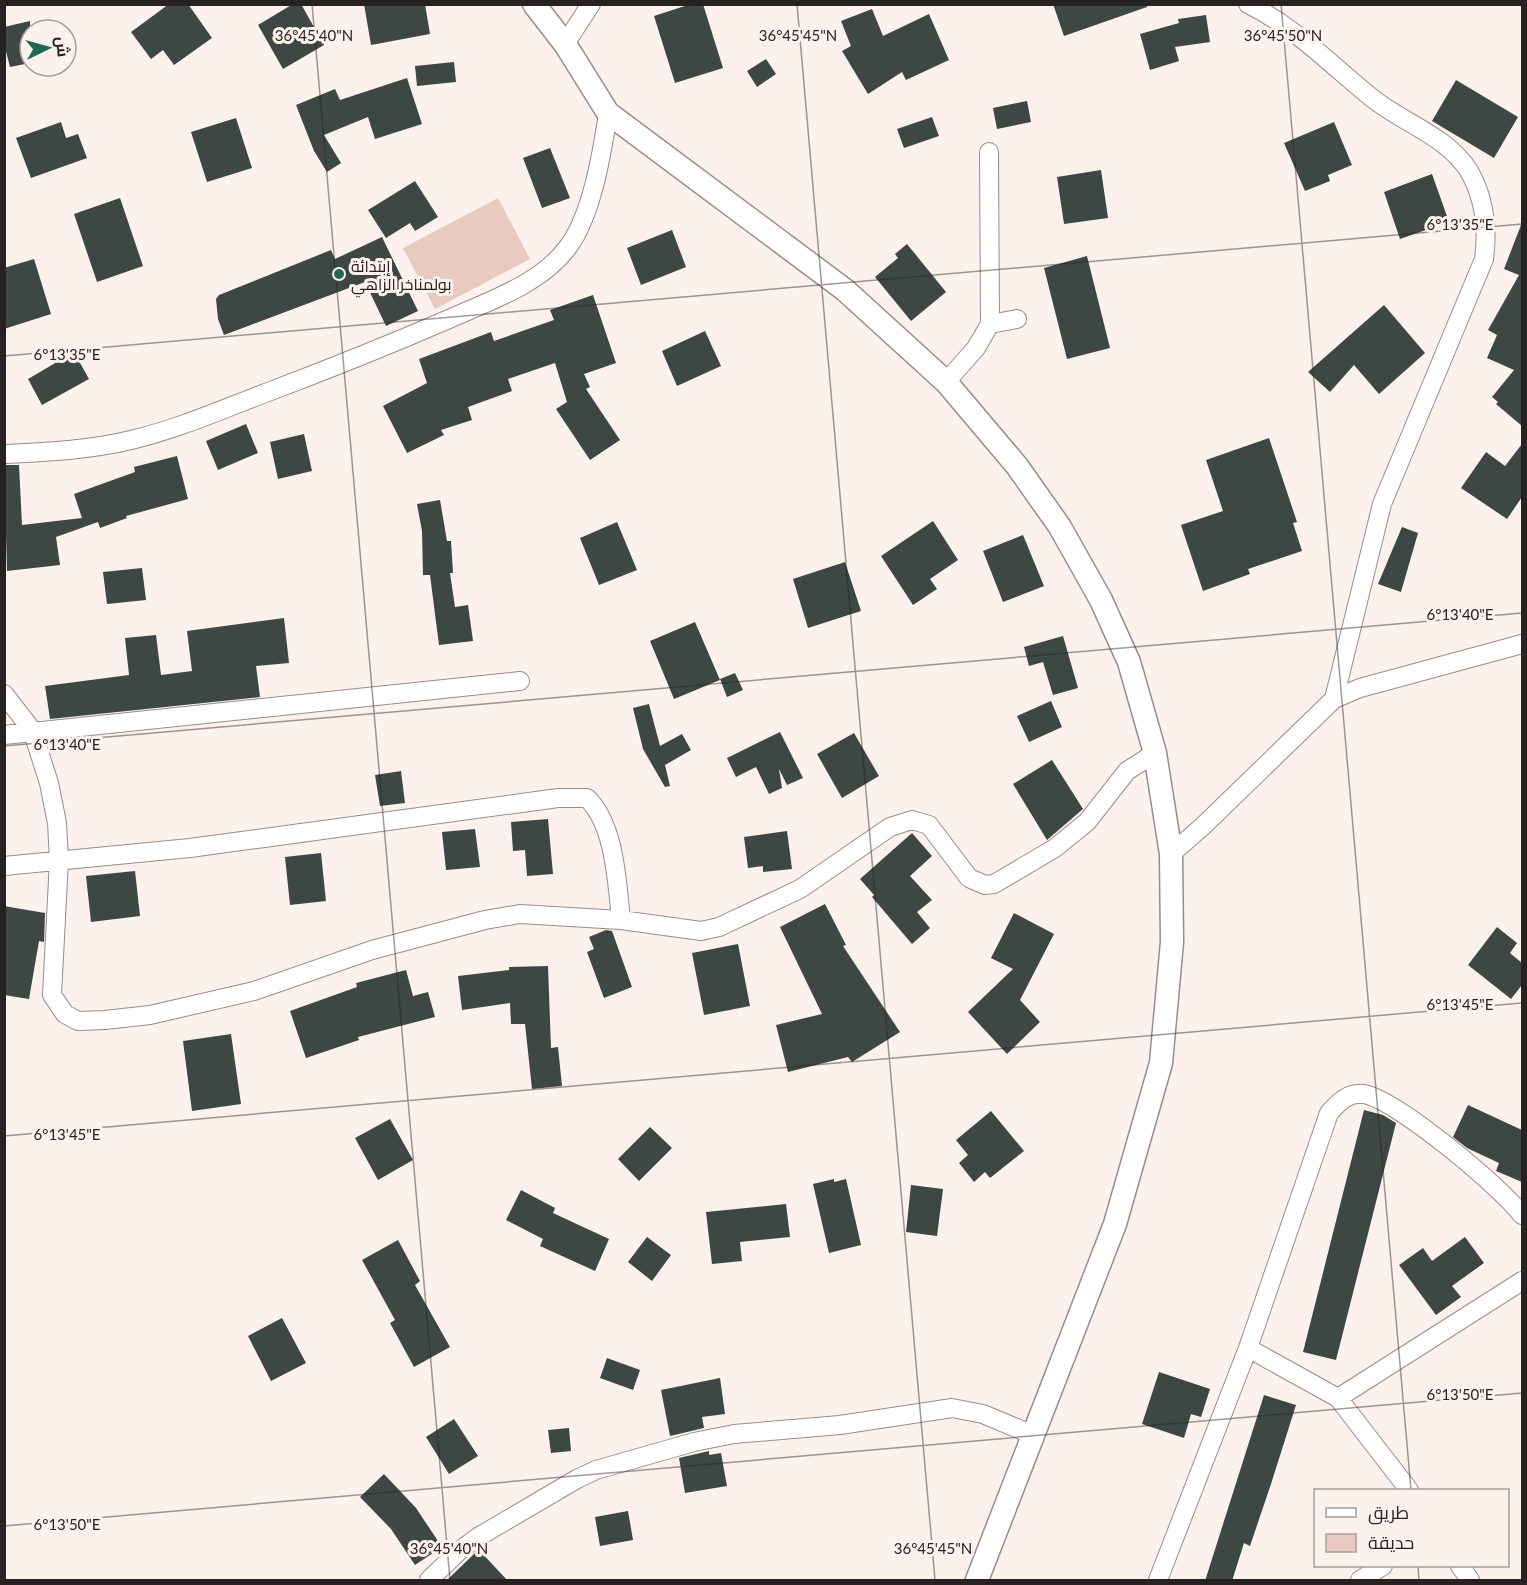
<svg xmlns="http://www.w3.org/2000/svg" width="1527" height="1585" font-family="Lato,Cairo,sans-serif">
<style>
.green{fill:#e9cac1}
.building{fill:#3d4744}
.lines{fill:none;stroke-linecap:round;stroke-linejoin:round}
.minor-casing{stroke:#978d8a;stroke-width:20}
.tertiary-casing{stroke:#978d8a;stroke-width:25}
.minor{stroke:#fff;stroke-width:18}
.tertiary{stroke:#fff;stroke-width:22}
.ticks{fill:none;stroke:#262221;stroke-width:1.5;stroke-opacity:0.45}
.poi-dot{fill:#246757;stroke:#fdf1ee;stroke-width:2}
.labels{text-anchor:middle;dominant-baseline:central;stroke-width:6;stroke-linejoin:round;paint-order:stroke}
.poi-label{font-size:16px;fill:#262221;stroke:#fdf1ee;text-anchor:start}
.ticks-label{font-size:15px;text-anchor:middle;fill:#262221;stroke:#fdf1ee;stroke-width:6;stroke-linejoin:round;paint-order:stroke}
</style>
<rect width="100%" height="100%" fill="#fdf1ee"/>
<path class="green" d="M498 198 530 259 435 309 403 248Z"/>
<path class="building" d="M169 4H188L212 38 174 65 163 50 151 59 131 32Z
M293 4H301L324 45 283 69 258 25Z
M364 4H425L430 34 371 45Z
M691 4H703L723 68 675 83 654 16Z
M1053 4H1147V7L1064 36Z
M872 9 883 36 929 14 949 60 906 80 902 72 868 94 842 51 851 46 841 21Z
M1206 15 1210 42 1175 47 1179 61 1150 70 1140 34 1179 23 1178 19Z
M30 21V63L10 67 4 44V27Z
M766 59 776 74 757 87 747 71Z
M454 62 456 82 417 86 415 66Z
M407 78 422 124 375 139 368 117 324 135 341 163 327 172 314 151 296 105 335 89 340 100Z
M1456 80 1518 117 1494 158 1432 121Z
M1027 101 1031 122 997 129 993 108Z
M932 117 939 136 904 148 897 129Z
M236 118 252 168 207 182 191 132Z
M61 122 66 138 78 134 87 158 31 178 16 138Z
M1334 122 1352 165 1328 175 1330 181 1305 191 1284 143Z
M550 148 570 198 542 208 523 158Z
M1101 170 1108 218 1064 224 1057 177Z
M1432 174 1449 222 1400 239 1384 192Z
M415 181 438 217 415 231 410 223 386 238 368 210Z
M120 198 143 266 97 282 74 214Z
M1521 225 1522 226V426L1496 404 1498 402 1492 397 1514 370 1487 358 1497 335 1488 330 1519 275 1504 269Z
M672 230 686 267 641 285 627 248Z
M382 237 418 311 386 326 365 282 224 335 218 319 216 299 219 295 331 250 335 259Z
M907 244 946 292 911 321 875 277 898 258 895 254Z
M1087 256 1110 348 1067 359 1044 268Z
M34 259 51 314 4 329V268Z
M593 295 616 363 584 374 590 387 586 389 620 440 590 460 556 409 567 402 555 363 508 379 512 391 468 407 472 420 441 430 444 435 407 453 383 406 427 383 419 359 491 332 494 341 554 320 550 310Z
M1384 305 1425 353 1379 394 1354 365 1330 392 1308 372Z
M705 331 721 366 677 386 662 351Z
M74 352 89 379 42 405 28 379Z
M246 424 258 453 218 470 206 441Z
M304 434 312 471 278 479 270 442Z
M1269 438 1297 522 1293 523 1302 551 1248 569 1250 574 1203 591 1181 525 1223 511 1206 460Z
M1522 444V497L1507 519 1461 488 1486 452 1505 466Z
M177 456 188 499 126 516 127 518 100 528 98 522 56 537 60 565 7 571 4 465H19L22 525 82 518 74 494 135 472 134 467Z
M440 500 447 541H451L453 573H450L455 607 468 605 473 641 439 645 430 575H423L422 531 417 504Z
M933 521 958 560 930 579 937 589 913 605 881 556Z
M617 522 637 570 599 585 580 538Z
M1402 527 1418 533 1401 592 1378 584Z
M1023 535 1044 586 1003 602 983 551Z
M845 562 861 611 808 628 793 579Z
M142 568 146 600 107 604 103 572Z
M284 618 289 663 256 666 260 697 50 719 45 686 129 675 125 638 156 635 161 675 192 671 187 631Z
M695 622 720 680 674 699 650 641Z
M1063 636 1078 688 1053 695 1043 662 1029 666 1024 647Z
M735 673 743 690 727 697 720 679Z
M1051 701 1062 727 1029 742 1017 716Z
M649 704 660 746 682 734 691 750 665 765 670 786 665 787 643 749 633 708Z
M780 732 803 778 787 785 779 769 782 788 769 794 756 767 736 777 727 758Z
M854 733 879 776 842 798 817 754Z
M1052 760 1083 809 1047 840 1013 784Z
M401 771 405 803 380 806 375 775Z
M548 819 553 874 527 876 525 850 513 851 511 822Z
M475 829 480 867 446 870 442 832Z
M787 831 792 869 763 872V866L748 868 744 837Z
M912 833 932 856 910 876 932 900 917 912 930 928 912 944 872 897 874 895 860 879Z
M321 853 326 901 290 905 285 857Z
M135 871 140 916 91 922 86 876Z
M825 904 846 945 843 946 900 1032 852 1062 848 1057 788 1072 776 1025 822 1014 780 927Z
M4 906 45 913 44 942 39 941 29 999 4 995Z
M1014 913 1054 934 1020 1000 1040 1022 1007 1054 968 1012 1013 969 991 958Z
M1497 927 1517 943 1510 953 1522 963V985L1511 999 1468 965Z
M606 930 612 931 632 987 604 998 587 952 594 949 589 937Z
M738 944 750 1006 704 1015 692 953Z
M548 966 551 1048 558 1047 562 1086 532 1089 525 1024H511L510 1003 462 1010 458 976 509 970V967Z
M406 970 413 996 428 992 435 1017 358 1037 359 1040 306 1058 290 1011 357 987 356 983Z
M231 1034 241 1104 192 1111 183 1041Z
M1468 1105 1522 1130V1182L1496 1171 1499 1163 1467 1148 1453 1137Z
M1364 1110 1383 1115 1396 1123 1336 1360 1303 1352Z
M991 1111 1024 1151 990 1178 985 1172 974 1182 959 1163 968 1155 956 1140Z
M390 1119 413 1160 378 1180 355 1138Z
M650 1127 672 1148 639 1181 618 1159Z
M834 1179V1182L846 1179 861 1245 829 1253 813 1184Z
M911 1185 943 1189 937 1236 906 1232Z
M521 1190 555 1208 553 1213 609 1239 595 1271 540 1246 543 1239 506 1220Z
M786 1204 790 1237 740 1242 742 1261 712 1264 706 1212Z
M647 1237 671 1255 652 1281 628 1262Z
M1465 1237 1484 1263 1452 1286 1461 1297 1436 1315 1399 1265 1423 1248 1432 1261Z
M398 1240 420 1281 415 1285 450 1347 414 1367 390 1323 395 1320 362 1260Z
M282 1318 306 1363 271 1381 248 1336Z
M607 1358 640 1370 633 1390 600 1378Z
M1159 1372 1210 1389 1201 1417 1191 1414 1184 1438 1142 1424Z
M720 1378 725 1414 702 1417 704 1428 670 1436 661 1390Z
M1264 1395 1296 1405 1271 1484 1250 1546 1244 1543 1232 1581H1205Z
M454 1419 478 1456 449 1474 426 1437Z
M569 1428 571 1451 551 1453 548 1430Z
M709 1451V1455L721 1453 727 1486 685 1493 679 1458Z
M384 1474 416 1508 442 1547 415 1565 391 1529 360 1497Z
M628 1511 633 1540 600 1546 595 1517Z
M479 1550 508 1581H446L474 1554Z"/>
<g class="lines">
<defs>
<path id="minor" d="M1248 4C1295 27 1331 65 1372 98 1403 123 1447 136 1469 171 1485 199 1488 229 1484 259L1382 504 1334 699
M565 44 591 4
M989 152 990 324
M946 382 976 348 990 324 1017 319
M4 454C46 452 90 450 131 440 178 429 223 409 268 392 329 369 389 345 449 319 489 301 541 284 568 247 592 215 602 153 608 113
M4 694 32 730 49 783 57 823 59 860 52 995 65 1014 78 1021 105 1020 150 1015 254 991 372 950 485 920 520 914 621 920 701 931 719 927 800 889 890 827 912 820 929 825 969 878 985 885 994 884 1055 848 1087 822 1127 771 1155 753
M4 735 520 681
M1171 854 1203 826 1334 699 1360 688 1522 644
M4 866 190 848 558 798H587C615 825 617 882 621 920
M1248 1348 1338 1398 1409 1490
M1338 1398 1522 1281
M1460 1566 1470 1580
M429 1580 459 1551 478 1537 577 1479 596 1470 694 1442 734 1434 840 1425 952 1408 983 1414 1033 1435
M1158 1580 1248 1348 1329 1113C1339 1102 1348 1092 1364 1094 1397 1100 1501 1187 1522 1215
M1360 1580 1383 1566"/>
<path id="tertiary" d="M534 4 565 44 608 113 845 290 946 382 1017 466 1060 527 1101 600 1129 662 1155 753 1171 854 1172 942 1161 1063 1115 1224 977 1580"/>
</defs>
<use href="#minor" class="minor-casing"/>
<use href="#tertiary" class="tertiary-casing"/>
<use href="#minor" class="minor"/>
<use href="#tertiary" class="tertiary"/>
</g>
<path class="ticks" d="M312 4 450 1580M797 4 935 1580M1281 4 1411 1490M4 356 1522 224M4 746 1522 613M4 1136 1522 1003M4 1526 1522 1393M1418 1566 1419 1580"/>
<circle class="poi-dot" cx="339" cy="274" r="6"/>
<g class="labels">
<g class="poi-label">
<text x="351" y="265">إبتدائة<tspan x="351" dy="18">بولمناخر الزاهي</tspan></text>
</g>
</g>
<g class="ticks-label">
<text x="314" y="41">36°45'40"N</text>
<text x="798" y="41">36°45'45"N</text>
<text x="1283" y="41">36°45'50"N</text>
<text x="1460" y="230">6°13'35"E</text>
<text x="67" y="360">6°13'35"E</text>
<text x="1460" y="620">6°13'40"E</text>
<text x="67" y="750">6°13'40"E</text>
<text x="1460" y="1010">6°13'45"E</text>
<text x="67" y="1140">6°13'45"E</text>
<text x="1460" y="1400">6°13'50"E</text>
<text x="67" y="1530">6°13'50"E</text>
<text x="449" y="1554">36°45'40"N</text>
<text x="933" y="1554">36°45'45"N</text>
</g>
<rect width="1527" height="1585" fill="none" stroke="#262221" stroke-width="12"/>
<rect x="1314" y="1489" width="195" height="78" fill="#fdf1ee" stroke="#a79e9c" stroke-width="1.5"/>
<rect x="1326" y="1508" width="30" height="9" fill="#ffffff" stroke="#a79e9c" stroke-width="1.5"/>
<text x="1368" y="1519" font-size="18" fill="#262221">طريق</text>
<rect x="1326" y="1534" width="30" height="18" fill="#e9cac1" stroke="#a79e9c" stroke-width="1.5"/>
<text x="1368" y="1549" font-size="18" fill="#262221">حديقة</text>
<g transform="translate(48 48) rotate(85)"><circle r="28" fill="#fdf1ee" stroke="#a79e9c" stroke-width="1.5"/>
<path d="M0-4.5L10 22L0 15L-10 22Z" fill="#246757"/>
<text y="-9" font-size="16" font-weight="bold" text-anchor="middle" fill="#262221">ش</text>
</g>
</svg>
